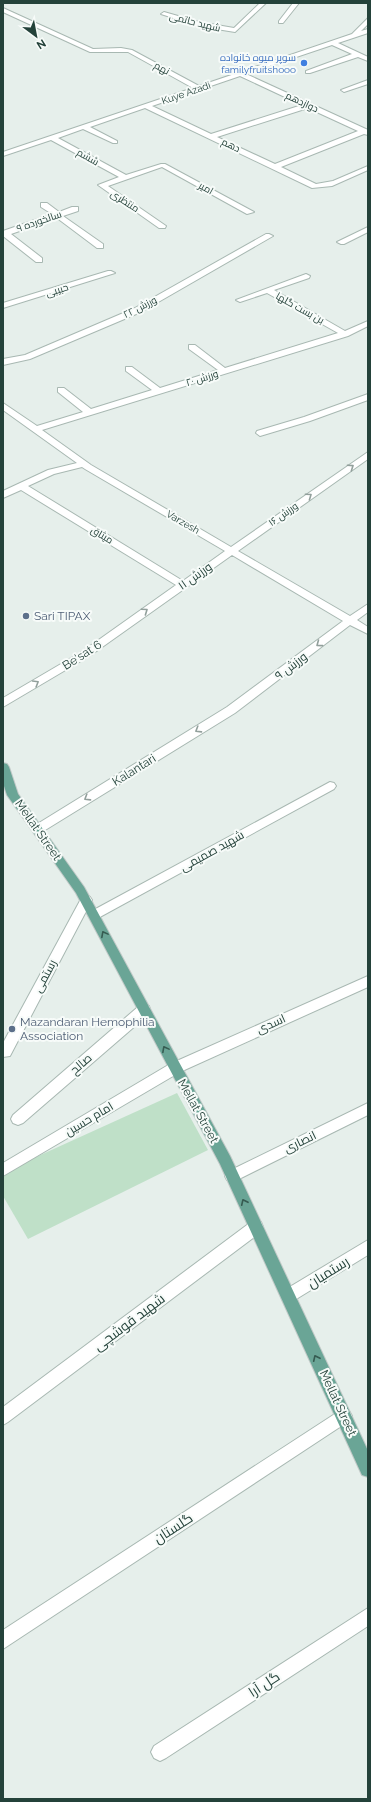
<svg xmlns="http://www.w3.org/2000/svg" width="371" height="1802" font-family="Raleway,Cairo,sans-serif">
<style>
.green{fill:#bfe0c8}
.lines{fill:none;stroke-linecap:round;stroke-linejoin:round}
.minor-casing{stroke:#a8b8b2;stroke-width:2}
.major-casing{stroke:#c2cac8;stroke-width:2}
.minor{fill:#fff;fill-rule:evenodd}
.major{fill:#6aa596;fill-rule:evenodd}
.oneway{stroke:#92a09c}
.oneway2{stroke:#365b51}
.shop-dot{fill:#3f7fe0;stroke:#f7fbf9;stroke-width:1.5}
.service-dot{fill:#5c6f8a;stroke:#f7fbf9;stroke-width:1.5}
.labels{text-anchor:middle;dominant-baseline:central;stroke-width:4;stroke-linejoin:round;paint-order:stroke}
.far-street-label{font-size:10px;fill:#24423a;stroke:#f7fbf9}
.far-shop-label{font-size:10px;fill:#366cbe;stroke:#f7fbf9;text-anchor:end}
.street-label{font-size:12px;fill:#24423a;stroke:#f7fbf9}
.service-label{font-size:12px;fill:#4e5e75;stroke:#f7fbf9;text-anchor:start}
.near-street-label{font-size:14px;fill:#24423a;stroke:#f7fbf9}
</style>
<rect width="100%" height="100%" fill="#e6efeb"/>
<path class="green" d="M177 1093 208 1150 28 1239 3 1196V1172Z"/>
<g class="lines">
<defs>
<path id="minor" d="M260 3H266L235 32 198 26 161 14 164 12 199 22 234 28Z
M293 3H299L283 23H279V21Z
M3 8 93 49 121 48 132 50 199 86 352 34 368 18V24L361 31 368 29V33L338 43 368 57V61L358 57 310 73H306V71L352 54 332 45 246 74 368 130V135L364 134 281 167 316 184 333 181 368 166V170L332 186 312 188 145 108 90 127 117 141V143H113L83 129 58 138 126 175 161 164H165L254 212 247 214 162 167 108 186 166 226 165 228H159L98 185 119 177 51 140 3 156V152L193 88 128 52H90L3 12ZM240 76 302 105 211 134 152 106ZM308 108 358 131 275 164 217 137Z
M368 80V84L344 92 341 90Z
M41 203H47L59 212 72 207H78V211L63 216 103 244V248H97L57 218 11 234 42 258V262H36L3 236V231L52 214 41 207Z
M368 227V232L344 244H341L337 242Z
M266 234H269L273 236 141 312 30 359 3 365V359L25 355 135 308Z
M108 271H111L115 273 3 308V303Z
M306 274 310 276 309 278 274 290 345 331 368 321V326L348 336 42 430 91 465 231 547 368 452V459L238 551 350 616 368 604V612L357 620 368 627V634L350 625 235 713 42 832H34L32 829 34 826 227 707 343 621 232 555 91 655 3 707V698L83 651 176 585 21 490 3 498V491L48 470 77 463 3 410V403L37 426 83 412 58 392V388H64L91 409 152 390 126 371V367H132L160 388 218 370 189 349V345H195L225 368 338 333 267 293 240 302 236 300ZM82 467 85 469 225 551 183 581 28 486 54 474Z
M368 394V400L310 421 260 436 256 433 257 431 304 417Z
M330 782 334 783 336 786 334 789 98 918 94 920 90 918 88 915 90 912Z
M86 895 90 897 92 900 10 1056 3 1057V1043L82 897Z
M368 976V987L180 1072 3 1176V1163L170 1064Z
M144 1005 149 1006 150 1010 149 1014 23 1123 18 1125 13 1123 11 1119 13 1115 139 1006Z
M368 1103V1115L237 1180 232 1182 227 1180 225 1176 227 1172Z
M256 1221 261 1222 263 1227 261 1232 8 1422 3 1425V1407L251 1222Z
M368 1240V1255L293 1301 288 1303 283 1301 281 1296 283 1291Z
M344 1408 349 1411 352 1416 349 1421 3 1649V1630Z
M368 1608V1626L166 1758 160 1761 154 1758 151 1752 154 1746Z"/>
<path id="major" d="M3 763 7 764 9 767 18 794 84 887 230 1156 368 1451V1477L362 1475 220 1164 76 893 7 795 3 783Z"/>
</defs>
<use href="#minor" class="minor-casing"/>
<use href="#major" class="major-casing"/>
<use href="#minor" class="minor"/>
<use href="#major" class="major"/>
</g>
<defs><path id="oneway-chevron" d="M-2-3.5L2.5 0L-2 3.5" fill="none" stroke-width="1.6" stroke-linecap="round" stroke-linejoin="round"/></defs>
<g class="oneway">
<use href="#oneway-chevron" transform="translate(351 467) rotate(-34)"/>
<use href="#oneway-chevron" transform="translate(309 496) rotate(-35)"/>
<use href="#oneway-chevron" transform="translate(145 611) rotate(-35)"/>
<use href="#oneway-chevron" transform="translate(319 644) rotate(143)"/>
<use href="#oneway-chevron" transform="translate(36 683) rotate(-31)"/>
<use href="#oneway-chevron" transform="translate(198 730) rotate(148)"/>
<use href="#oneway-chevron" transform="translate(87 798) rotate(148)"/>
</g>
<g class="oneway2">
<use href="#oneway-chevron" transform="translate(104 934) rotate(-118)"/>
<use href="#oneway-chevron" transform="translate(165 1049) rotate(-118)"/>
<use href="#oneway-chevron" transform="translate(244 1202) rotate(-115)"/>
<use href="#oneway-chevron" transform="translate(316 1358) rotate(-115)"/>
</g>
<circle class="shop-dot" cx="304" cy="63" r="4"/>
<g class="service-dot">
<circle cx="26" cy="616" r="4"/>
<circle cx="12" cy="1029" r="4"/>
</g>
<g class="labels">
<g class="far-street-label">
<text transform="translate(195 22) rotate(14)">شهید حاتمی</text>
<text transform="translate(162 68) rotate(29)">نهم</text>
<text transform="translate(186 93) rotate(-19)">Kuye Azadi</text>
<text transform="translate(302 102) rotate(25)">دوازدهم</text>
<text transform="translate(231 145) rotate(26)">دهم</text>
<text transform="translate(88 157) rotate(29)">ششم</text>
<text transform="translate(206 188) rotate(29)">امیر</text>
<text transform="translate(125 201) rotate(33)">منتظری</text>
<text transform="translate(39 221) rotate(-19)">سالخورده ۹</text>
<text transform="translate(57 290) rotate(-17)">حبیبی</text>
<text transform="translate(140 307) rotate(-27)">ورزش ۲۲</text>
<text transform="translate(300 308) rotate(29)">بن بست گلها</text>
<text transform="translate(202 378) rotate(-17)">ورزش ۲۰</text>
<text transform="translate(283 514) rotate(-35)">ورزش ۱۶</text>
<text transform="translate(183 522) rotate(30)">Varzesh</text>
<text transform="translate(102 535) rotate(31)">میثاق</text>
</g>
<g class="far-shop-label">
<text x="296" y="57">سوپر میوه خانواده<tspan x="296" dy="12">familyfruitshooo</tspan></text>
</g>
<g class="street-label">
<text transform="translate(195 576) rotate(-35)">ورزش ۱۱</text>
<text transform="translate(82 655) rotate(-33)">Be'sat 6</text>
<text transform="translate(291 666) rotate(-37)">ورزش ۹</text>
<text transform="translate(134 770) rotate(-32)">Kalantari</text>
<text transform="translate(38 830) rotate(55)">Mellat Street</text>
<text transform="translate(212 851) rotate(-29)">شهید صمیمی</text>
<text transform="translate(45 976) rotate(-62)">رستمی</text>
<text transform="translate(271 1024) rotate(-24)">اسدی</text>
<text transform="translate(81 1064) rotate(-41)">صالح</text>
<text transform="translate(198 1111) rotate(61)">Mellat Street</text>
<text transform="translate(89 1119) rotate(-31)">امام حسین</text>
<text transform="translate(300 1142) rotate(-26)">انصاری</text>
<text transform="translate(338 1403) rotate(65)">Mellat Street</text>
</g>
<g class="service-label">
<text x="34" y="616">Sari TIPAX</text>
<text x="20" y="1022">Mazandaran Hemophilia<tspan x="20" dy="14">Association</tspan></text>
</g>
<g class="near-street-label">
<text transform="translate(328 1272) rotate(-32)">رستمیان</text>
<text transform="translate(129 1322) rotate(-37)">شهید قوشچی</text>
<text transform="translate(173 1528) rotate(-33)">گلستان</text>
<text transform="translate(264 1684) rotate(-33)">گل آرا</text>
</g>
</g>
<rect width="371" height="1802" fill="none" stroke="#24423a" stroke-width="8"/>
<g transform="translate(36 36) rotate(148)" stroke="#f7fbf9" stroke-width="3" paint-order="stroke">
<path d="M0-3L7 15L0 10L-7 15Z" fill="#24423a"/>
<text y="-6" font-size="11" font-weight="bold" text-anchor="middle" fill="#24423a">N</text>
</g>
</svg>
